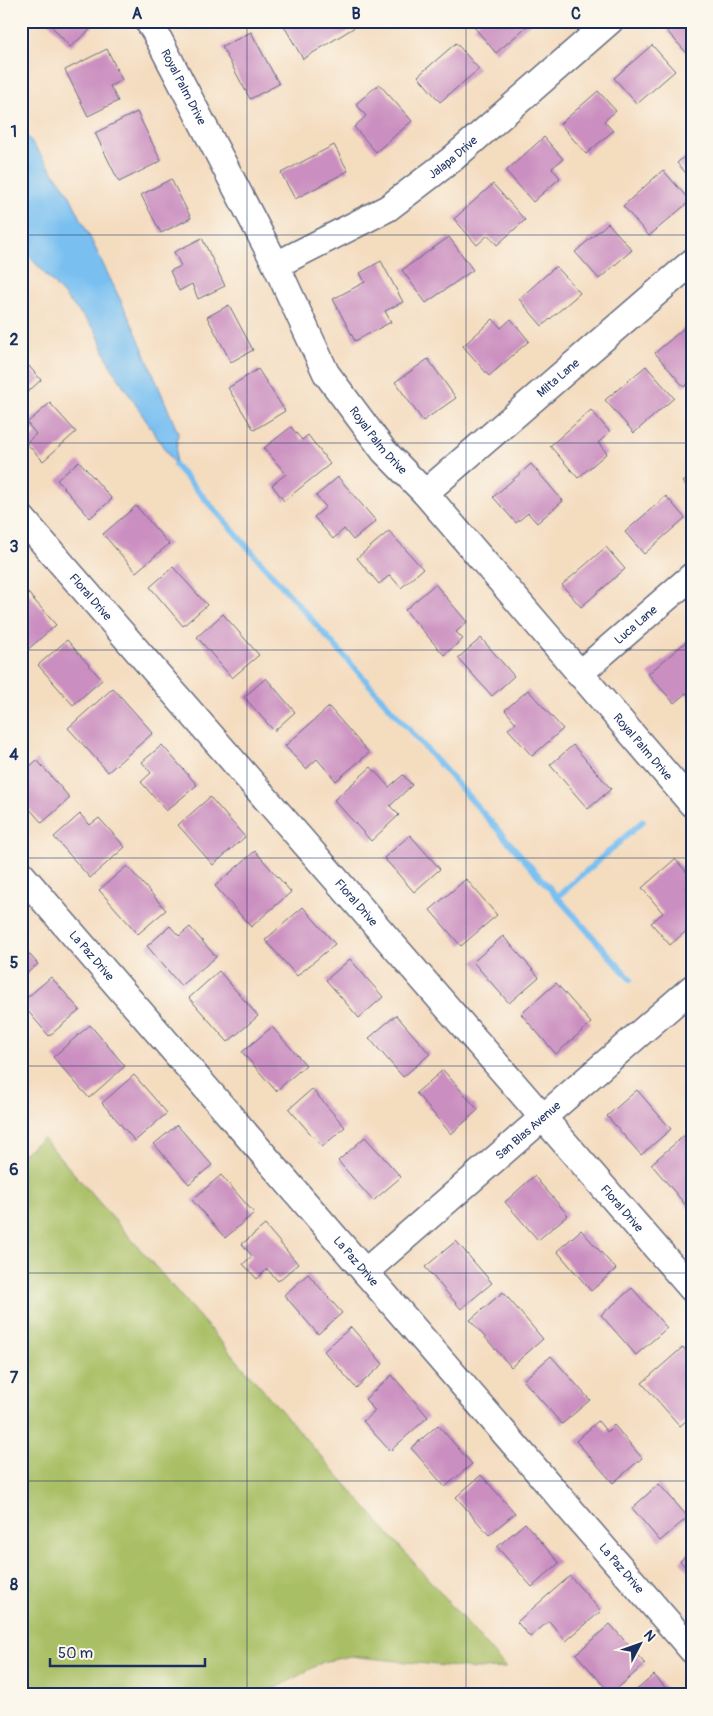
<svg xmlns="http://www.w3.org/2000/svg" width="713" height="1716" font-family="Pangolin,sans-serif">
<style>
.green{fill:#a9bf65;stroke:#627762}
.water{fill:#79c0f1;stroke:#4a78a8}
.lines{fill:none;stroke-linecap:round;stroke-linejoin:round}
.stream{stroke:#79c0f1;stroke-width:6}
.building{fill:#ca8ec0}
.minor-casing{stroke:#676c80;stroke-width:29}
.minor{stroke:#fff;stroke-width:26}
.grid{fill:none;stroke:#1b2f5e;stroke-width:1;stroke-opacity:0.55}
.labels{text-anchor:middle;dominant-baseline:central;stroke-width:4.5;stroke-linejoin:round;paint-order:stroke}
.street-label{font-size:12px;fill:#1b2f5e;stroke:#fbf7ec}
.neatline{fill:none;stroke:#1b2f5e;stroke-width:2}
.grid-label{font-size:16px;text-anchor:middle;font-weight:bold;fill:#1b2f5e}
</style>
<rect width="100%" height="100%" fill="#fbf7ec"/>
<filter id="ink" filterUnits="userSpaceOnUse"><feTurbulence type="fractalNoise" baseFrequency=".02" numOctaves="2"/><feDisplacementMap in="SourceGraphic" scale="10" xChannelSelector="R" yChannelSelector="G"/><feConvolveMatrix kernelMatrix="1 2 1 2 8 2 1 2 1" color-interpolation-filters="sRGB"/></filter>
<filter id="wash" filterUnits="userSpaceOnUse"><feTurbulence type="fractalNoise" baseFrequency=".0096" numOctaves="4" result="noise"/><feDisplacementMap in="SourceGraphic" scale="20" xChannelSelector="R" yChannelSelector="G"/><feGaussianBlur stdDeviation="1.12" result="paint"/><feColorMatrix in="noise" values="0 0 0 0 0 0 0 0 0 0 0 0 0 0 0 0 0 1.4 0 .05"/><feComposite in="paint" operator="in"/></filter>
<g filter="url(#wash)">
<rect width="100%" height="100%" fill="#f4dcbf"/>
<path class="green" d="M43 1138 506 1668 475 1669 350 1656 323 1662 264 1695H21V1155Z"/>
<path class="water" d="M21 128 68 192 134 328 178 433 175 465 110 365 96 331 21 247Z"/>
<g class="lines">
<path class="stream" d="M175 465 630 979
M557 897 643 821"/>
</g>
<g id="blocks">
<path class="building" d="M47 21H88L93 27 70 47Z
M281 21H352L355 27 303 59Z
M480 21H533L496 53 474 27Z
M678 21H692V59L667 31Z
M251 32 279 84 250 99 222 47Z
M456 43 479 69 440 102 418 76Z
M652 45 675 71 637 104 614 78Z
M107 49 122 80 110 86 118 101 88 116 65 70Z
M379 84 412 121 376 152 354 127 366 116 356 104Z
M598 91 616 111 604 121 613 131 586 154 560 124Z
M137 112 161 161 119 182 95 133Z
M544 137 563 159 552 168 560 178 533 202 506 171Z
M334 145 348 171 295 199 281 173Z
M692 150V180L677 163Z
M663 170 690 201 649 236 623 206Z
M171 179 191 218 161 233 141 195Z
M493 184 525 220 497 245 488 235 477 245 454 219Z
M608 223 632 250 599 279 575 252Z
M449 237 473 270 426 303 402 270Z
M202 238 225 286 198 299 192 284 179 291 170 271 181 266 174 252Z
M381 261 403 302 385 311 391 322 355 341 333 299 365 282 360 273Z
M556 266 580 293 542 326 519 299Z
M229 305 253 350 231 362 207 317Z
M493 319 501 328 511 319 529 341 489 376 463 346Z
M692 321V380L684 387 655 353Z
M21 357 41 380 21 398Z
M428 359 456 398 423 421 395 382Z
M646 366 674 398 634 433 605 400Z
M258 369 285 411 254 430 228 388Z
M50 403 76 432 43 461 26 443 36 434 27 423Z
M591 410 610 432 598 443 607 453 578 478 550 446Z
M291 427 302 440 308 435 330 464 284 501 272 485 286 474 264 448Z
M79 461 112 499 90 518 57 480Z
M531 464 563 501 537 523 528 513 516 523 493 497Z
M692 475V493L683 482Z
M338 477 376 521 353 540 344 529 333 539 314 517 326 507 316 496Z
M666 496 685 518 644 554 625 532Z
M136 506 169 544 136 572 103 534Z
M389 531 423 569 401 588 390 575 379 584 357 558Z
M606 547 625 569 581 607 562 585Z
M173 567 207 605 183 626 150 587Z
M435 584 467 622 456 632 463 639 444 655 405 610Z
M21 585 56 625 26 651 21 645Z
M223 614 259 655 232 678 197 637Z
M481 638 514 676 492 696 458 658Z
M67 640 102 680 73 705 38 665Z
M688 640 692 644V700L686 693 674 703 648 674Z
M266 678 295 712 274 731 244 697Z
M113 688 153 733 108 772 68 728Z
M528 690 563 729 532 756 508 729 516 723 505 710Z
M329 707 369 753 336 781 317 759 306 769 285 746Z
M162 745 197 785 166 811 141 782 151 773 142 762Z
M573 745 611 789 588 809 550 765Z
M37 760 70 798 42 823 21 799V774Z
M371 767 389 787 403 775 412 785 390 806 399 815 371 841 334 800Z
M210 797 245 837 213 865 178 825Z
M80 814 90 825 99 818 125 847 90 878 54 837Z
M410 835 440 869 414 892 384 858Z
M255 851 291 892 251 927 215 886Z
M675 859 692 878V883L686 888 692 894V926L670 945 651 923 663 913 642 888Z
M127 866 166 910 138 934 99 890Z
M466 879 497 915 461 946 430 910Z
M303 907 335 944 297 976 265 940Z
M170 926 179 936 190 927 216 957 181 986 147 946Z
M503 936 539 977 509 1003 473 962Z
M21 945 38 964 21 978Z
M350 959 383 997 359 1018 326 980Z
M219 971 258 1016 228 1042 189 998Z
M51 977 80 1010 49 1036 21 1003Z
M556 983 591 1023 556 1054 521 1014Z
M396 1015 430 1054 403 1077 369 1038Z
M90 1025 125 1066 89 1098 53 1057Z
M272 1027 306 1065 276 1091 242 1052Z
M443 1070 478 1110 451 1134 416 1093Z
M134 1075 167 1113 135 1141 102 1103Z
M312 1089 345 1127 322 1147 289 1109Z
M637 1090 671 1129 641 1155 607 1116Z
M177 1125 212 1165 189 1184 154 1144Z
M685 1135 692 1142V1207L689 1209 651 1164Z
M365 1137 401 1177 373 1201 338 1161Z
M221 1175 254 1213 225 1238 192 1200Z
M534 1176 568 1215 538 1240 505 1202Z
M265 1225 298 1264 278 1281 267 1269 257 1279 243 1264 252 1256 242 1244Z
M581 1230 616 1269 591 1291 557 1251Z
M456 1241 492 1283 461 1309 425 1267Z
M308 1274 342 1313 318 1334 284 1295Z
M632 1288 667 1328 636 1355 601 1315Z
M503 1292 543 1339 511 1367 470 1320Z
M351 1327 383 1364 356 1388 324 1351Z
M683 1347 692 1358V1416L680 1426 642 1383Z
M551 1356 590 1400 562 1424 523 1380Z
M392 1375 428 1417 390 1451 363 1421 375 1411 365 1399Z
M598 1421 607 1432 614 1425 642 1458 613 1483 576 1441Z
M438 1425 472 1464 445 1487 411 1448Z
M481 1475 515 1513 489 1535 456 1497Z
M659 1484 688 1517 660 1541 632 1508Z
M525 1523 559 1563 532 1587 497 1547Z
M692 1550V1574L680 1561Z
M570 1576 601 1611 566 1641 549 1621 530 1637 517 1622Z
M610 1624 645 1664 611 1694 576 1654Z
M654 1675 672 1695H631Z"/>
</g>
</g>
<g filter="url(#ink)">
<use href="#blocks" fill-opacity="0" stroke="#676c80" stroke-width="1"/>
<g class="lines">
<defs>
<g id="minor">
<path id="s1" d="M148 21 155 32 276 265 326 373 384 451 425 493 692 804"/>
<path id="s2" d="M276 265 388 208 451 160 610 21"/>
<path id="s3" d="M425 493 692 262"/>
<path id="s4" d="M21 517 692 1289"/>
<path id="s5" d="M579 674 692 576"/>
<path id="s6" d="M21 874 692 1650"/>
<path id="s7" d="M365 1272 692 988"/>
</g>
</defs>
<use href="#minor" class="minor-casing"/>
<use href="#minor" class="minor"/>
</g>
</g>
<path class="grid" d="M247 21V1695M466 21V1695M21 235H692M21 443H692M21 650H692M21 858H692M21 1066H692M21 1273H692M21 1481H692"/>
<g class="labels">
<g class="street-label">
<text stroke="none"><textPath href="#s1" startOffset="75">Royal Palm Drive</textPath></text>
<text stroke="none"><textPath href="#s2" startOffset="208">Jalapa Drive</textPath></text>
<text stroke="none"><textPath href="#s3" startOffset="176">Milta Lane</textPath></text>
<text stroke="none"><textPath href="#s1" startOffset="480">Royal Palm Drive</textPath></text>
<text stroke="none"><textPath href="#s4" startOffset="106">Floral Drive</textPath></text>
<text stroke="none"><textPath href="#s5" startOffset="75">Luca Lane</textPath></text>
<text stroke="none"><textPath href="#s1" startOffset="885">Royal Palm Drive</textPath></text>
<text stroke="none"><textPath href="#s4" startOffset="511">Floral Drive</textPath></text>
<text stroke="none"><textPath href="#s6" startOffset="108">La Paz Drive</textPath></text>
<text stroke="none"><textPath href="#s7" startOffset="216">San Blas Avenue</textPath></text>
<text stroke="none"><textPath href="#s4" startOffset="916">Floral Drive</textPath></text>
<text stroke="none"><textPath href="#s6" startOffset="512">La Paz Drive</textPath></text>
<text stroke="none"><textPath href="#s6" startOffset="918">La Paz Drive</textPath></text>
</g>
</g>
<rect width="713" height="1716" fill="none" stroke="#fbf7ec" stroke-width="55"/>
<g transform="translate(640 1644) rotate(49)" stroke="#fbf7ec" stroke-width="4" paint-order="stroke">
<path d="M0-4L9 19L0 12L-9 19Z" fill="#1b2f5e"/>
<text y="-8" font-size="14" font-weight="bold" text-anchor="middle" fill="#1b2f5e">N</text>
</g>
<path d="M50 1658v8h155v-8" fill="none" stroke="#1b2f5e" stroke-width="2.5"/>
<text x="58" y="1658" font-size="15" fill="#1b2f5e" stroke="#fbf7ec" stroke-width="4" paint-order="stroke">50 m</text>
<rect x="28" y="28" width="658" height="1660" class="neatline"/>
<g class="grid-label">
<text x="137" y="19">A</text>
<text x="356" y="19">B</text>
<text x="576" y="19">C</text>
<text x="14" y="137">1</text>
<text x="14" y="345">2</text>
<text x="14" y="552">3</text>
<text x="14" y="760">4</text>
<text x="14" y="968">5</text>
<text x="14" y="1175">6</text>
<text x="14" y="1383">7</text>
<text x="14" y="1590">8</text>
</g>
</svg>
